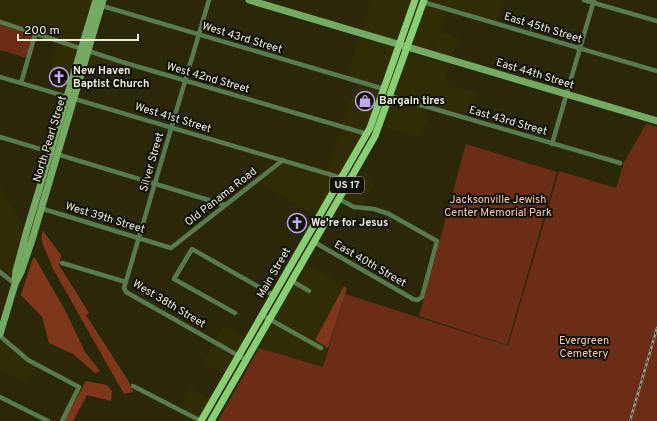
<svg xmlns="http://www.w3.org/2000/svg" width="657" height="421" font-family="Overpass,sans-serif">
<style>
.built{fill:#302d05}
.green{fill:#6c2d16}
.forest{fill:#7f371c}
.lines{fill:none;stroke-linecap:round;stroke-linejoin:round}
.street{stroke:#597a4f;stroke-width:4.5}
.secondary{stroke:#75aa63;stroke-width:7}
.primary{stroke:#89ce72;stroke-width:7}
.rail-casing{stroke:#9b9a82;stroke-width:2.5}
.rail{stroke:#111005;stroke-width:1;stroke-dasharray:3;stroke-linecap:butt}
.labels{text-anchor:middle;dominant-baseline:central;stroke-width:4;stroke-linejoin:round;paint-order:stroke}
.shield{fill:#111005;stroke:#abab9b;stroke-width:1}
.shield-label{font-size:10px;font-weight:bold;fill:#ededdb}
.street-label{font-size:11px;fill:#ededdb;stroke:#111005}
.poi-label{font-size:11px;font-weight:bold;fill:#ededdb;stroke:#111005;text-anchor:start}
.park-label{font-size:11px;fill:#f7cabb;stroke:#111005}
</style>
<rect width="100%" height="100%" fill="#2a2809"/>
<path class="built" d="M0 0H93L71 75 50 69 57 45 0 25Z
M371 0H411L398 38 392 40 362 30Z
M427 0H504L497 22 448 8 439 32 459 38 453 57 432 51 435 40H432L429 50 416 47 413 43Z
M360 35 392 46 394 50 366 128 316 216 258 182 289 159 328 170 357 80 348 76Z
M410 53 450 64 444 84 478 93 471 117 432 106 421 137 383 127 408 55Z
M89 54 118 62 113 84 83 75Z
M356 175 374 184 360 207 343 197Z
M0 187 25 229 11 280 0 263Z
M306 263 344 286 315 340 328 348 323 367 257 347Z
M223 326 245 338 224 374 203 362Z
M3 336 24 355 38 363 27 384 0 370V345Z
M190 388 210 399 199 418 180 407Z"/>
<path class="green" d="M0 25 33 35 27 58 0 50Z
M646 124 657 127V421H218L259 348 323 367 345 294 508 346 559 171 616 188 624 162Z
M466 144 557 172 507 345 419 316Z"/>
<path class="forest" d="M43 231 61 255 59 265 89 313 86 315 129 382 133 392 124 394 52 267C50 255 38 245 43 231Z
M33 258H35L65 310 85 352 100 371 95 373 73 354 49 343 42 317 21 295Z
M344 286 347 288 328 348 315 340Z
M86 381 107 385 112 391 111 401 87 395 73 421H64Z"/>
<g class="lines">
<path class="street" d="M209 0 124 288 126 292 246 360
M584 0 657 21
M423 2 657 71
M99 5 384 89
M0 22 122 62 367 134
M0 77 342 178
M21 83 35 35
M390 96 620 163
M0 137 225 205
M552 144 594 0
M40 208 171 248 283 160
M314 242 413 299 418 300 422 297 437 241 389 214 374 209 354 207 339 199
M62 263 126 282
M0 272 15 284
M292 281 309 291
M235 313 174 279 192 249 273 295
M262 315 321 348
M0 336 28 360 79 387 62 421
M133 386 201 421
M0 397 48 421"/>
<path class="secondary" d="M249 0 657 121
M15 280 16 271 27 230 96 0
M0 334 15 284 21 272 32 240 103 0"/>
<path class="primary" d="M201 421 370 128 415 0
M211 421 375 136 424 0"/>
<defs>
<path id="rail" d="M630 421 657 328"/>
</defs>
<use href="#rail" class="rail-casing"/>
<use href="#rail" class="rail"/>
</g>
<defs>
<symbol id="church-ring" viewBox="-11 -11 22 22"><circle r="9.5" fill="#111005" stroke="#c4a7f1" stroke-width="1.5"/><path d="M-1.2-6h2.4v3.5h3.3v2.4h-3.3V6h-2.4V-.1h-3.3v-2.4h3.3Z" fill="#c4a7f1"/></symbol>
<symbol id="shop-ring" viewBox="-11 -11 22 22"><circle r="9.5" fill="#111005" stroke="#c4a7f1" stroke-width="1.5"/><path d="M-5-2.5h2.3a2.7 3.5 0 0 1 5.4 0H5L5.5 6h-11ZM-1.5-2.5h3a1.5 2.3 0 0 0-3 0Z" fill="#c4a7f1"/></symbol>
</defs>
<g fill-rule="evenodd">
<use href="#church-ring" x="48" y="66" width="22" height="22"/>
<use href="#shop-ring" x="354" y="90" width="22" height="22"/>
<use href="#church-ring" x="286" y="212" width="22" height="22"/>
</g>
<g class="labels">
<rect class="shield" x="330" y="177" width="34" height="16" rx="3"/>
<g class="shield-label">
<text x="347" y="185">US 17</text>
</g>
<g class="street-label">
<text transform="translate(543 28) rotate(17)">East 45th Street</text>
<text transform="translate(242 38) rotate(17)">West 43rd Street</text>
<text transform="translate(535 74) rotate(17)">East 44th Street</text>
<text transform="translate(208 78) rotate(16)">West 42nd Street</text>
<text transform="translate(173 118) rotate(17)">West 41st Street</text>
<text transform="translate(508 121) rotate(16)">East 43rd Street</text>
<text transform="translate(50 139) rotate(-73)">North Pearl Street</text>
<text transform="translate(152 162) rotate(-74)">Silver Street</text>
<text transform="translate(221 197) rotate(-38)">Old Panama Road</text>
<text transform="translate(105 218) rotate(17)">West 39th Street</text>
<text transform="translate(370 264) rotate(30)">East 40th Street</text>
<text transform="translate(274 273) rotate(-60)">Main Street</text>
<text transform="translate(169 304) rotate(31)">West 38th Street</text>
</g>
<g class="poi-label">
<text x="73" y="71">New Haven<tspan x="73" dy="13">Baptist Church</tspan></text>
<text x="379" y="101">Bargain tires</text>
<text x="311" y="223">We're for Jesus</text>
</g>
<g class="park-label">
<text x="498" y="200">Jacksonville Jewish<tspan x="498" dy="13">Center Memorial Park</tspan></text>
<text x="584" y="341">Evergreen<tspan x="584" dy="13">Cemetery</tspan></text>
</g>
</g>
<path d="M18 34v6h120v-6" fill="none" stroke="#ededdb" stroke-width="2"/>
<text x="24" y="34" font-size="12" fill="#ededdb" stroke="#111005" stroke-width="3" paint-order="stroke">200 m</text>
</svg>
